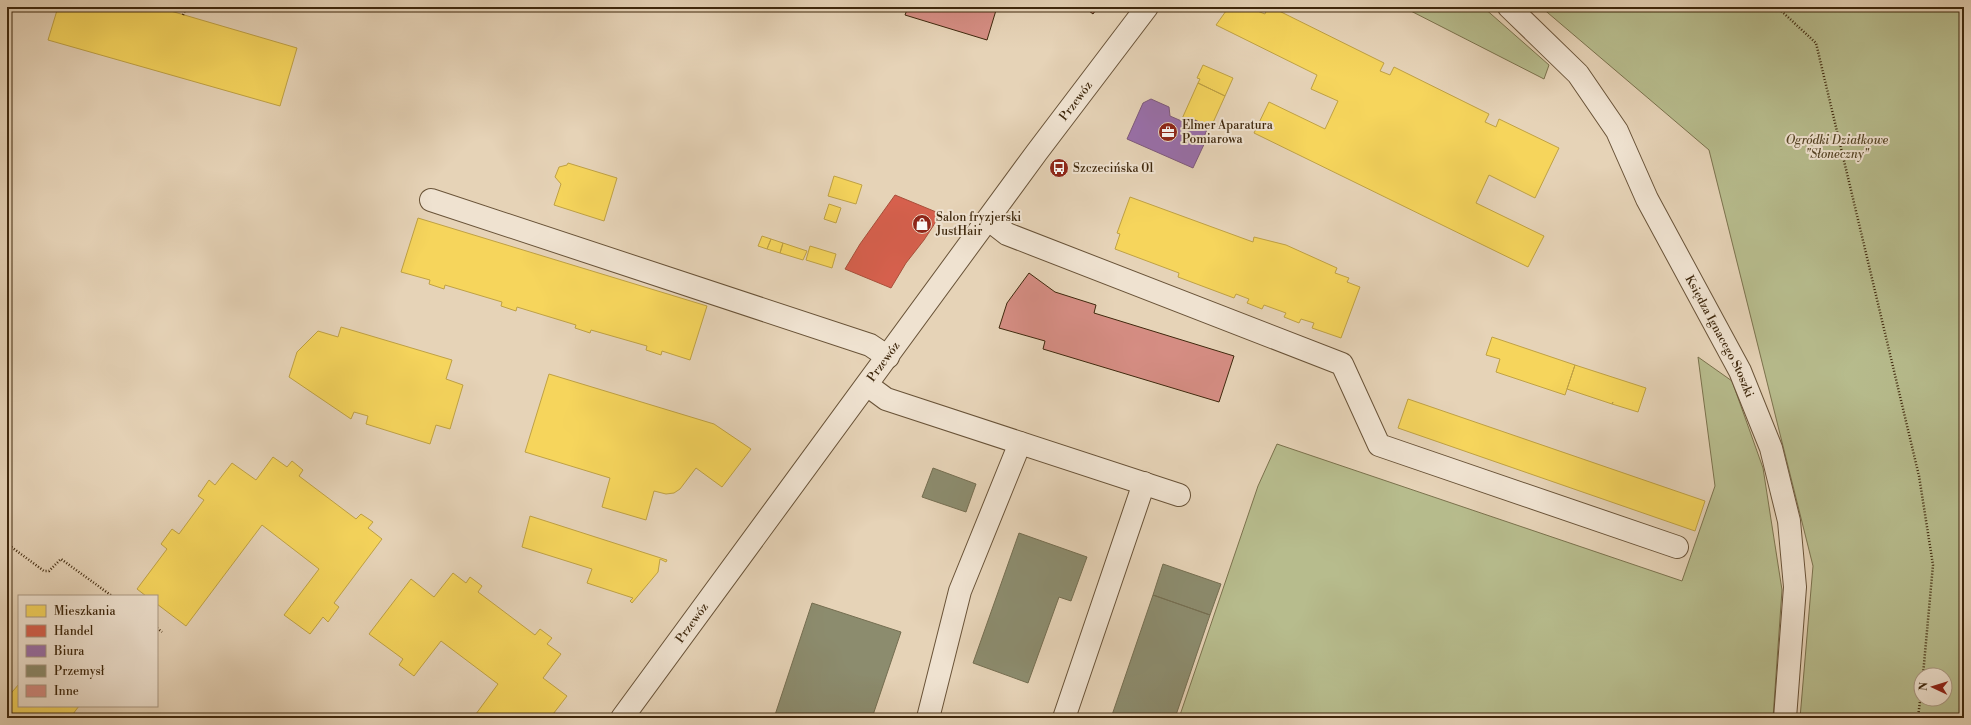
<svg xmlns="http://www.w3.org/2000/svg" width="1971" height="725" font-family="'Libre Bodoni',serif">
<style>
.green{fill:#b7bc8d;stroke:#7b724d;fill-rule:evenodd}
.homes{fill:#f6d55c;stroke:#bfa144}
.shops{fill:#d6604d;stroke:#a94f3a}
.offices{fill:#9970ab;stroke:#7e5a7c}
.industry{fill:#8c8c6e;stroke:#756e51}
.building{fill:#d58d83;stroke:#3f280d}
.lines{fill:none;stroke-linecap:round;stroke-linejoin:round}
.minor-casing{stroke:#695338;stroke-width:24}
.path{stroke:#3f280d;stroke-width:2.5;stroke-dasharray:1 2;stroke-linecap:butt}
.minor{stroke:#efe2d0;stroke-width:22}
.labels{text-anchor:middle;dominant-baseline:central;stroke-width:4;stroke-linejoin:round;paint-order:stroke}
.street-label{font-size:12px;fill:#3f280d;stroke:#efe2d0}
.poi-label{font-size:12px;fill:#3f280d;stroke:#efe2d0;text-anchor:start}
.park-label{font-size:12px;font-style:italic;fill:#574627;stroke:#efe2d0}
</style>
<rect width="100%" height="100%" fill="#e6d3b7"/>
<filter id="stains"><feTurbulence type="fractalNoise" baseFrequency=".005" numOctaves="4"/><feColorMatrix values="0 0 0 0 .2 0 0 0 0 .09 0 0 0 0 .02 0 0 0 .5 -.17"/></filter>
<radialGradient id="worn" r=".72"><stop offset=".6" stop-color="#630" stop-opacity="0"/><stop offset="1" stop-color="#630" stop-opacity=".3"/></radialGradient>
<path class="green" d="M1403 7H1483L1549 65 1544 79Z
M1541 7H1964V718H1800L1813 566 1709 150ZM1921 675H1945V699H1921Z
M1698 357 1732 381 1763 468 1782 590 1773 718H1179L1258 486 1277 444 1682 581 1715 486Z"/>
<path class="homes" d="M58 7H157L297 48 280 106 48 40Z
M1236 7H1247L1265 14 1268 7H1271L1384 63 1380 71 1390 75 1394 67 1489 114 1485 122 1496 127 1499 119 1559 148 1535 198 1489 175 1476 203 1544 236 1528 267 1254 133 1269 102 1325 129 1338 101 1311 89 1317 75 1216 25 1226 11Z
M1203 65 1233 78 1225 96 1198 83 1200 79 1197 78Z
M1198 83 1225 96 1211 127 1195 120 1193 126 1181 121Z
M568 163 617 178 604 221 554 205 561 184 555 177 559 167 567 165Z
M834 176 862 185 856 204 828 196Z
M1130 197 1253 242 1254 237 1286 245 1337 268 1335 273 1349 278 1347 282 1360 287 1341 338 1312 328 1314 323 1301 319 1299 323 1284 317 1286 313 1264 305 1262 309 1247 303 1249 299 1236 294 1234 298 1178 277 1179 273 1115 249 1120 234 1117 233Z
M829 204 841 208 836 223 824 219Z
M418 218 707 306 690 360 662 351 661 355 646 350 647 346 591 330 590 333 575 328 576 325 517 307 516 311 501 306 502 302 445 285 444 289 429 284 430 280 401 272Z
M762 236 771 239 767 249 758 246Z
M771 239 783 243 780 253 767 249Z
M783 243 807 251 803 260 780 253Z
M810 246 836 254 832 268 806 260Z
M341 327 452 360 446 379 463 385 450 429 436 425 430 444 366 424 368 416 354 412 351 419 289 377 297 352 318 331 338 337Z
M1492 337 1575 365 1565 395 1496 372 1500 359 1486 355Z
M1575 365 1646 388 1638 412 1612 404 1613 402 1612 404 1567 389Z
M549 374 714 424 751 449 722 487 696 468 680 489 674 493 666 494 654 491 646 520 602 507 610 478 525 452Z
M1408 399 1705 501 1695 531 1398 428Z
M273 457 287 467 292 461 303 470 299 476 356 519 361 514 373 522 368 528 382 539 334 603 339 607 328 622 323 617 310 634 284 615 319 569 262 525 186 626 157 604V596H146L137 589 167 549 161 544 172 529 179 534 204 500 198 496 209 480 215 485 232 463 256 480Z
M530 516 667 560 666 562 660 559 658 572 632 603 630 601 633 598 587 583 592 569 522 547Z
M453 573 466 583 470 577 482 586 478 592 535 635 540 629 552 638 547 644 561 654 543 678 567 696 550 718H473L498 684 441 641 414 676 399 665 403 659 369 634 411 579 434 597Z
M19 684V706H79L70 718H7V698Z"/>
<path class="shops" d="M895 195 941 214 924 240 906 263 891 288 845 269 860 244Z"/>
<path class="offices" d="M1151 99 1169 107 1170 116 1193 126 1195 120 1208 127 1204 137 1207 138 1193 168 1127 139 1143 103Z"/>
<path class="industry" d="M933 468 976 484 966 512 922 497Z
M1019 533 1087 557 1071 601 1059 597 1028 683 973 663Z
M1163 564 1221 584 1210 615 1153 595Z
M1153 595 1210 615 1175 718H1111Z
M812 603 901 632 872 718H774Z"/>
<path class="building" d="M908 7H997L987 40 905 15Z
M1084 7H1098L1093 14Z
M1029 273 1055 292 1096 305 1094 313 1234 356 1219 402 1043 349 1045 341 999 328 1007 303Z"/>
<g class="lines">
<defs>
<g id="minor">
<path id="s1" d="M1509 7 1578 74 1617 131 1647 199 1740 371 1771 448 1789 521 1795 587 1785 718"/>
<path d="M431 200 870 345 888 357"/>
<path d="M989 220 1007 234 1342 364 1379 445 1677 547"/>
<path d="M867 385 886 399 1179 495"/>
<path id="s2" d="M622 718 1037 152 1147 7"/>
<path d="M928 718 960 591 1020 443"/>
<path d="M1064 718 1144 483"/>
</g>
</defs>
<use href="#minor" class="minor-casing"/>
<path class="path" d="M178 7 179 9 184 10
M1777 7 1816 43 1919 476 1933 565 1923 675
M183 15 186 7
M7 549 10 546 44 571H49L61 559 112 596
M157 628 162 632
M1918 718 1921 692"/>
<use href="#minor" class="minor"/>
</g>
<defs>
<symbol id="office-disc" viewBox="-11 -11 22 22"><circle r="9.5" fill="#8f2418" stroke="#efe2d0"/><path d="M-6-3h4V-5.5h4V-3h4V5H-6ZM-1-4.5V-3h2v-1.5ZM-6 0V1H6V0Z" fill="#fff"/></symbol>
<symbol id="bus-disc" viewBox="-11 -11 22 22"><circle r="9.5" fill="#8f2418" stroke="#efe2d0"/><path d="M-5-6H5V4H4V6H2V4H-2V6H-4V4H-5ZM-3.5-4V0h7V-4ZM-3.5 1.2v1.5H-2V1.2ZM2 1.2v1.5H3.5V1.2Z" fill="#fff"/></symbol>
<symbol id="shop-disc" viewBox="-11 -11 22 22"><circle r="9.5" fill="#8f2418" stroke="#efe2d0"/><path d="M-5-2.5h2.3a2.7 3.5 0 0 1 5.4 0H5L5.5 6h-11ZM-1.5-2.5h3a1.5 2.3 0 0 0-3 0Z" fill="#fff"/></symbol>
</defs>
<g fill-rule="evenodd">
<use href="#office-disc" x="1157" y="121" width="22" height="22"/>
<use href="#bus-disc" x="1048" y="157" width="22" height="22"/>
<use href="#shop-disc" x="911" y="213" width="22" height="22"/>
</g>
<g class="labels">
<g class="street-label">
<text stroke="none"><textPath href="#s2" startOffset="766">Przewóz</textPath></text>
<text stroke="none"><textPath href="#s1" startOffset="395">Księdza Ignacego Stoszki</textPath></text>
<text stroke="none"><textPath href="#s2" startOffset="442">Przewóz</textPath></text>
<text stroke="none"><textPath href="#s2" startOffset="118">Przewóz</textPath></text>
</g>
<g class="poi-label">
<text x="1182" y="125">Elmer Aparatura<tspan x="1182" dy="14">Pomiarowa</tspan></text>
<text x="1073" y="168">Szczecińska 01</text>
<text x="936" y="217">Salon fryzjerski<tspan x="936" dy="14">JustHair</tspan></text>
</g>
<g class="park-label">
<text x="1837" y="140">Ogródki Działkowe<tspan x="1837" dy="14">"Słoneczny"</tspan></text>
</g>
</g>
<rect width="1971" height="725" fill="none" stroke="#e6d3b7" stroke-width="24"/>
<rect x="8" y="8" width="1955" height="709" fill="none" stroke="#3f280d" stroke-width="2"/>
<rect x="12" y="12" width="1947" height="701" fill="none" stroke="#3f280d"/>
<rect x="18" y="595" width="140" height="112" fill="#efe2d0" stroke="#a99882"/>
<rect x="26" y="605" width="20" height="12" fill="#f6d55c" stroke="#a99882"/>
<text x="54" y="615" font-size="12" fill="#3f280d">Mieszkania</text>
<rect x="26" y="625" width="20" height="12" fill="#d6604d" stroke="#a99882"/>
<text x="54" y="635" font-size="12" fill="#3f280d">Handel</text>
<rect x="26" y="645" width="20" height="12" fill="#9970ab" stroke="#a99882"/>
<text x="54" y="655" font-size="12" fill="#3f280d">Biura</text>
<rect x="26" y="665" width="20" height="12" fill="#8c8c6e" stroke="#a99882"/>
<text x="54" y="675" font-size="12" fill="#3f280d">Przemysł</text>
<rect x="26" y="685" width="20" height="12" fill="#d58d83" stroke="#a99882"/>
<text x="54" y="695" font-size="12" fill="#3f280d">Inne</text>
<g transform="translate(1933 687) rotate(274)"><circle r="19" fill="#efe2d0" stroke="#a99882"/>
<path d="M0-3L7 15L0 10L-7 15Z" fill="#8f2418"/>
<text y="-6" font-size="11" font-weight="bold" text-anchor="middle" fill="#3f280d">N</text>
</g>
<rect width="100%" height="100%" filter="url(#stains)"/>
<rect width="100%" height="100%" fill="url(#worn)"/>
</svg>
